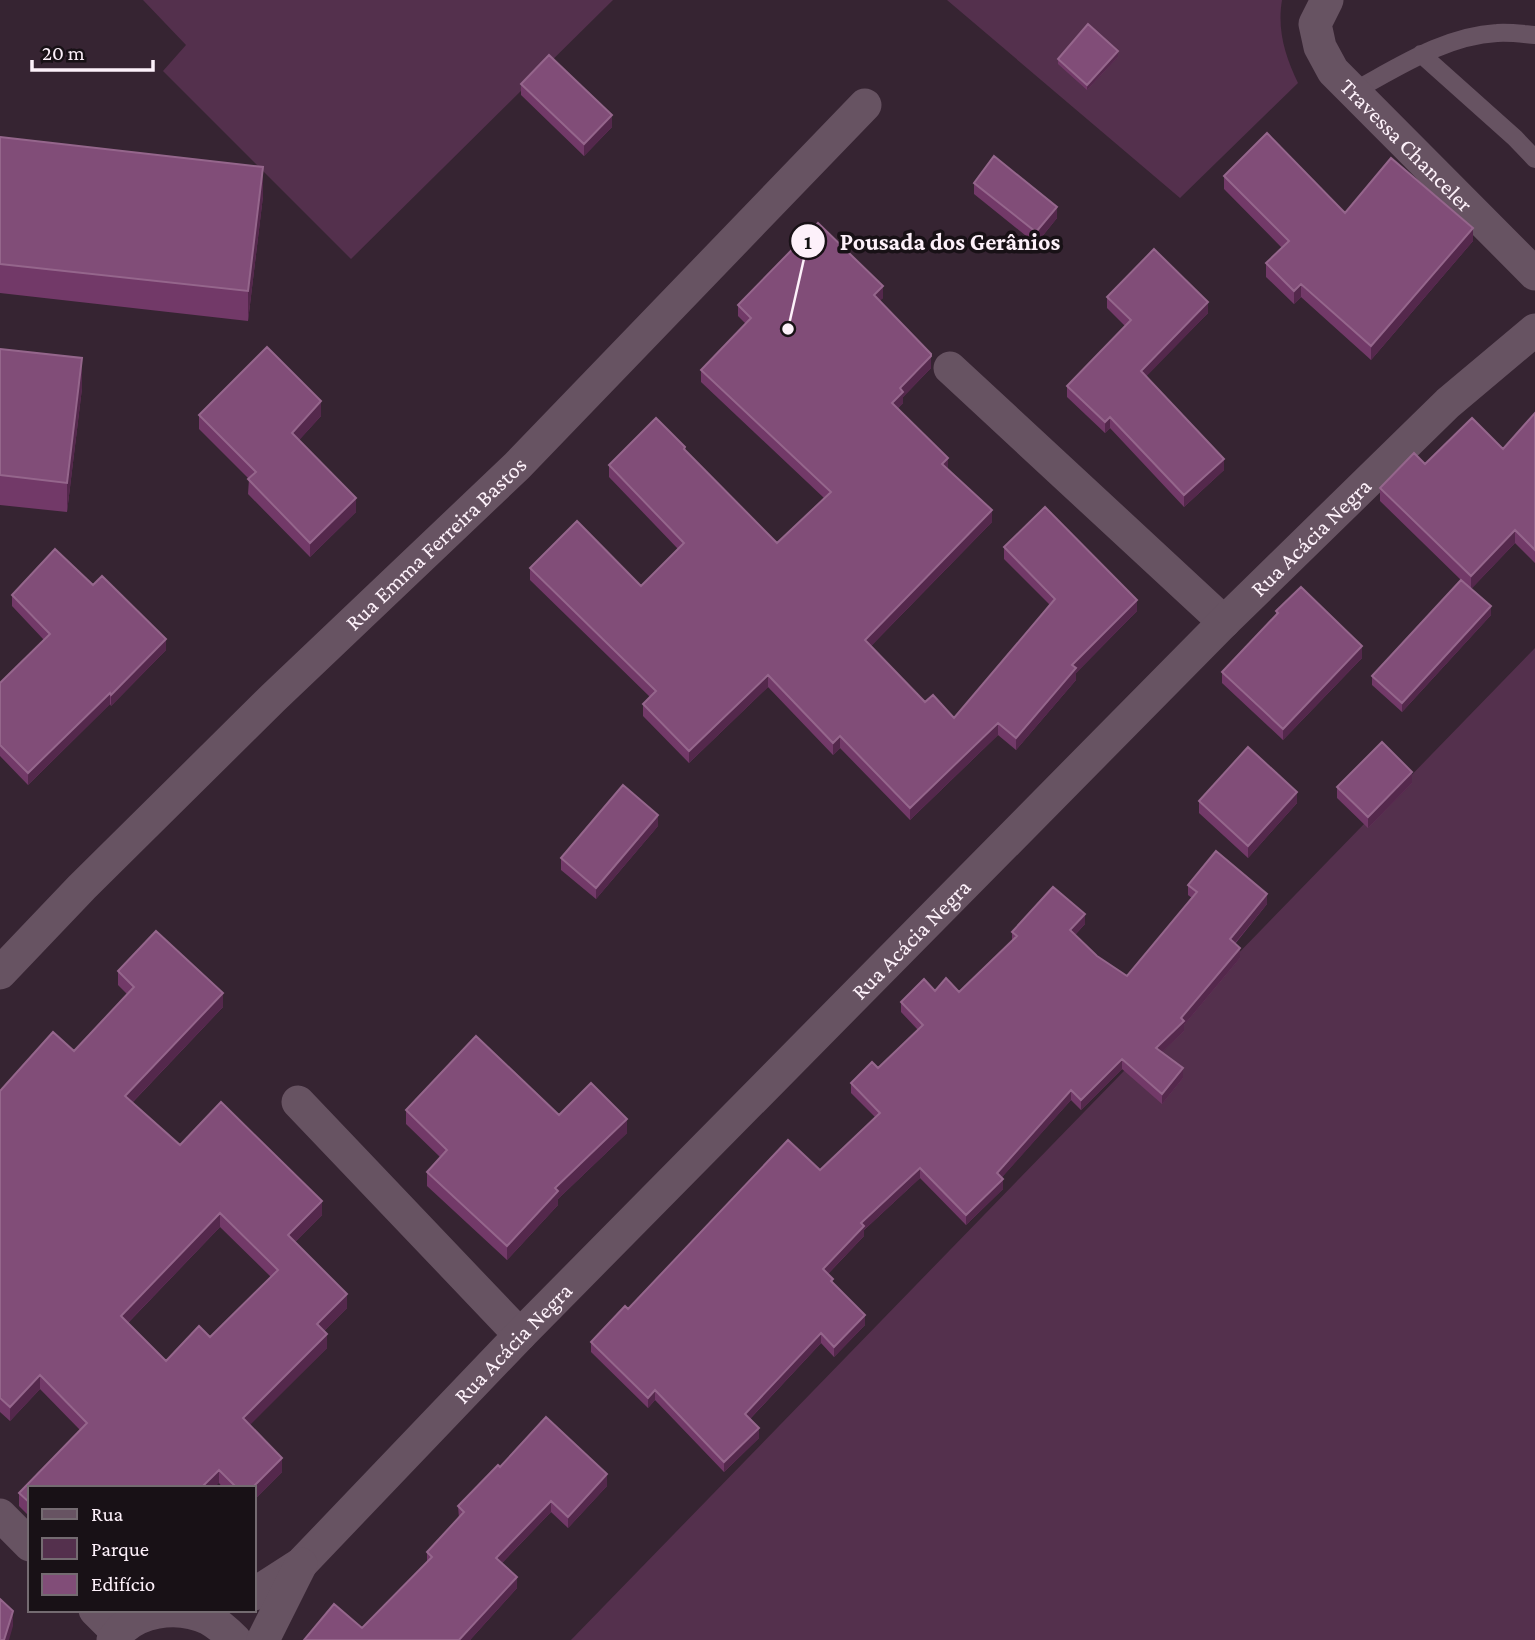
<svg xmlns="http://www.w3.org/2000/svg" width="1535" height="1640" font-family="'Crimson Pro',serif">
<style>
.green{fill:#54304d}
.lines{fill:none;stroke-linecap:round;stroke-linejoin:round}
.lane{stroke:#675362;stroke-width:18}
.street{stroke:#675362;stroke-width:33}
.wall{fill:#723968;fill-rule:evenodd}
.shaded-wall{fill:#54284c}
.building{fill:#814d78;stroke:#95668c;stroke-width:2;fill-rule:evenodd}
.labels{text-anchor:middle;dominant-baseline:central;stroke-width:7;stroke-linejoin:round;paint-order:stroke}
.street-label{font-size:23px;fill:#fdf1fa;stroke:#181116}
.leader{fill:none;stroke:#fdf1fa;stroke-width:2.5}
.callout-dot{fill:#fdf1fa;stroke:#181116;stroke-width:2.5}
.mark-label{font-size:21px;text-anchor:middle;font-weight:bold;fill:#111}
.callout-label{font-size:24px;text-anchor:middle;font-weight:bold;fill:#fdf1fa;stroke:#181116;stroke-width:7;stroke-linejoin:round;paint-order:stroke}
</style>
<rect width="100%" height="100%" fill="#362432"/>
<path class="green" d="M143 0H613L351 259 163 71 186 45Z
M947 0H1282C1277 30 1285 56 1298 83L1180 198Z
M1535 648V1640H571Z"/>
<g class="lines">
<path class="lane" d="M1421 54 1515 138 1535 159
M1352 92C1397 68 1444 36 1497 33 1509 32 1523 34 1535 35"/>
<g class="street">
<path id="s1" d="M1327 0 1315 24 1320 47 1333 71 1535 274"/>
<path d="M950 368 1224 622"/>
<path id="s2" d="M0 973 82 887 273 698 517 466 865 105"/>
<path d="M298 1102 520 1335"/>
<path d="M0 1515 30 1545"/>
<path id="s3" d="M254 1594 301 1564 520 1335 1224 622 1448 403 1535 330"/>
<path d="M95 1610 118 1633"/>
<path d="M113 1640C133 1609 178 1604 209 1619 218 1624 228 1633 235 1640"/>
<path d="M263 1640 301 1564"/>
</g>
</g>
<path class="wall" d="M1118 57 1087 90 1058 64V59Z
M521 84 612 127 584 156 521 95Z
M0 137 263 196 248 321 0 293Z
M1224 176 1345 213 1473 241 1371 360 1301 297 1294 304 1266 277V263L1282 248 1224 189Z
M974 183 1057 218 1036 244 974 194Z
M1107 297 1208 313 1146 376 1224 470 1184 507 1110 428 1105 433 1067 397V386L1125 326 1107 308Z
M883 298 880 300 931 368 903 397V403L898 408 992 522 871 646 925 702 954 718 1050 605 1004 559V547L1137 611 1076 673V680L1016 750 998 735 910 820 840 748 833 755 768 687 689 763 643 716V704L650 697 530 580V568L641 586 678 549 609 477V465L685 451 777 543 824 498 701 382V370L746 324 738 316V305Z
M0 349 82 388 67 512 0 505Z
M1535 413V563L1515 543 1471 589 1491 615 1402 712 1372 685V676L1461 580 1380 501V488L1425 464 1503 449Z
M199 415 321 416 299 440 356 512 310 557 248 494 249 479 199 429Z
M93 585 166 650 111 706 110 704 28 785 0 756V683L44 640 12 606V595Z
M1276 611 1362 658 1283 740 1222 683V672L1276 616Z
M1412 783 1368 828 1337 798V787Z
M1199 801 1297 803 1248 858 1199 813Z
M658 826 596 899 561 870V858Z
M1188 885 1267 904 1235 944 1240 958 1184 1025V1031L1162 1052 1183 1078 1162 1104 1122 1069 1081 1110 1071 1100 1001 1178 1003 1189 966 1225 920 1178 864 1230V1236L828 1274 833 1283 865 1325 834 1357 821 1343 750 1419 759 1438 724 1472 655 1400 648 1408 591 1352V1342L628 1309 820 1170 875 1117 851 1093V1083L878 1068 918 1030 901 1012V1002L935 991 959 992 1012 941V932L1085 924 1075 935 1097 956 1127 976 1192 898 1188 895Z
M118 971 223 1007 132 1103 180 1145 322 1215 295 1242 347 1308 324 1331 327 1348 249 1425 282 1472 254 1500V1488H223L219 1483 30 1488V1517L19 1506V1493L80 1430 40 1389 10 1421 0 1412V1091L74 1051 127 994 118 985ZM220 1227 271 1277 210 1337 166 1361 128 1323Z
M406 1110 559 1115 627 1133 558 1199V1205L507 1260 427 1186V1172L440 1157 406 1124Z
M500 1467 607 1486 568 1528 551 1512 502 1563 517 1588 470 1640H304L362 1628 427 1562V1552L459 1518 458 1506Z"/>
<path class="shaded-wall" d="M1118 51V57L1087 90V85Z
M612 115V127L584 156V144Z
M263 167V196L248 321V291Z
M1057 207V218L1036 244V232Z
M1473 228V241L1371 360V346Z
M1301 284V297L1294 304V291Z
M883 286V298L874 306V295Z
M1208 302V313L1141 382V371Z
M931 356V368L903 397V403L892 414V403L900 388Z
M82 358V388L67 512V483Z
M321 401V416L292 448V433Z
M1110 417V428L1105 433V422Z
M948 458V470L942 464Z
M1224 459V470L1184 507V495Z
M356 498V512L310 557V543Z
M992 510V522L865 652V640Z
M1515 530V543L1471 589V576Z
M1137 600V611L1076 673V680L1016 750V738L1072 665Z
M1491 606V615L1402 712V703Z
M166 639V650L111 706V695Z
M1362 646V658L1283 740V729Z
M768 675V687L689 763V751Z
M110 693V704L28 785V773Z
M998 723V735L910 820V808Z
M840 736V748L833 755V743Z
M1412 772V783L1368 828V817Z
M1297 792V803L1248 858V846Z
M658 815V826L596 899V888Z
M1267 894V904L1230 949V939Z
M1085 914V924L1070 940V930Z
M1240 948V958L1184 1025V1031L1156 1058V1048Z
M223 993V1007L125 1110V1096Z
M1122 1059V1069L1081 1110V1100Z
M1183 1068V1078L1162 1104V1094Z
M1071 1090V1100L997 1183V1173Z
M627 1119V1133L558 1199V1205L507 1260V1246L555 1188Z
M920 1168V1178L864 1230V1236L823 1279V1269L861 1223Z
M1003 1179V1189L966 1225V1215Z
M322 1201V1215L288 1249V1235Z
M220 1213V1227L121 1330V1316Z
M347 1294V1308L317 1338V1324Z
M865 1315V1325L834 1357V1347Z
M821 1333V1343L745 1424V1414Z
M327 1334V1348L243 1432V1418Z
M40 1375V1389L10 1421V1407Z
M655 1390V1400L648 1408V1398Z
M759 1428V1438L724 1472V1462Z
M282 1458V1472L254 1500V1488H252Z
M219 1470V1483L214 1488H201Z
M607 1474V1486L568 1528V1517Z
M551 1501V1512L496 1569V1558Z
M517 1577V1588L470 1640H459Z
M13 1611V1626L9 1640H4Z"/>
<path class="building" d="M1088 24 1118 51 1087 85 1058 59Z
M549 55 612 115 584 144 521 84Z
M1267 133 1345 213 1391 158 1473 228 1371 346 1301 284 1294 291 1266 263 1289 241 1224 176Z
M0 137 263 167 248 291 0 264Z
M994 156 1057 207 1036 232 974 183Z
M818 223 883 286 874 295 931 354V356L900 388 903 392 892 403 948 458 942 464 992 510 865 640 925 702 933 695 954 718 1055 599 1004 547 1045 507 1137 600 1072 665 1076 668 1016 738 998 723 910 808 840 736 833 743 768 675 689 751 643 704 656 691 530 568 577 521 641 586 684 543 609 465 656 418 685 447 684 449 777 543 831 492 701 370 751 318 738 305Z
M1154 249 1208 302 1141 371 1224 459 1184 495 1110 417 1105 422 1067 386 1131 320 1107 297Z
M267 347 321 401 292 433 356 498 310 543 248 479 256 472 199 415Z
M0 349 82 358 67 483 0 475Z
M1535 413V550L1515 530 1471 576 1380 488 1414 453 1425 464 1472 418 1503 449Z
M55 549 93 585 102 576 166 639 111 695 110 693 28 773 0 745V683L50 634 12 595Z
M1461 580 1491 606 1402 703 1372 676Z
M1301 587 1362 646 1283 729 1222 672 1278 613 1276 611Z
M1382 742 1412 772 1368 817 1337 787Z
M1248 747 1297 792 1248 846 1199 801Z
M623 785 658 815 596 888 561 858Z
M1216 851 1267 894 1230 939 1240 948 1181 1018 1184 1021 1156 1048 1183 1068 1162 1094 1122 1059 1081 1100 1071 1090 997 1173 1003 1179 966 1215 920 1168 861 1223 864 1226 823 1269 833 1279 831 1281 865 1315 834 1347 821 1333 745 1414 759 1428 724 1462 655 1390 648 1398 591 1342 625 1306 628 1309 788 1140 820 1170 880 1113 851 1083 872 1062 878 1068 923 1025 901 1002 924 979 935 991 946 978 959 992 1017 936 1012 932 1053 887 1085 914 1070 930 1097 956 1127 976 1197 892 1188 885Z
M156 931 223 993 125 1096 180 1145 221 1102 322 1201 288 1235 347 1294 317 1324 327 1334 243 1418 282 1458 252 1488H237L219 1470 201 1488H30V1503L19 1493 87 1423 40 1375 10 1407 0 1398V1091L53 1032 74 1051 134 987 118 971ZM220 1213 278 1270 210 1337 199 1326 166 1361 121 1316Z
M476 1036 559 1115 591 1083 627 1119 555 1188 558 1191 507 1246 427 1172 447 1150 406 1110Z
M546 1417 607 1474 568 1517 551 1501 496 1558 517 1577 459 1640H304L334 1604 362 1628 432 1557 427 1552 464 1512 458 1506 498 1465 500 1467Z
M0 1599 13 1611 4 1640H0Z"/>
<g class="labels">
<g class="street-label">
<text stroke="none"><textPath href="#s1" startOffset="182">Travessa Chanceler</textPath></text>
<text stroke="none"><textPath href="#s3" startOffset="1496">Rua Acácia Negra</textPath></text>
<text stroke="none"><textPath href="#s2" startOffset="612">Rua Emma Ferreira Bastos</textPath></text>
<text stroke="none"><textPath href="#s3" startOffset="929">Rua Acácia Negra</textPath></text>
<text stroke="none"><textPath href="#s3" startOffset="362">Rua Acácia Negra</textPath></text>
</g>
</g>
<path class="leader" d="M788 329L808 241"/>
<g class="callout-dot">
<circle cx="788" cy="329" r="7"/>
<circle cx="808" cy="241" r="18"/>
</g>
<g class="mark-label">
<text x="808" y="249">1</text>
</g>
<g class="callout-label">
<text x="950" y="250">Pousada dos Gerânios</text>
</g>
<rect x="28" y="1486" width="228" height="126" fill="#181116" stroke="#746b71" stroke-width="2"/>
<rect x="42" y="1509" width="35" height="10" fill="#675362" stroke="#746b71" stroke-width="2"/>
<text x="91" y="1521" font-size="21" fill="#fdf1fa">Rua</text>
<rect x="42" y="1538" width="35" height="21" fill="#54304d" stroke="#746b71" stroke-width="2"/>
<text x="91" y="1556" font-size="21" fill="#fdf1fa">Parque</text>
<rect x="42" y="1574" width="35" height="21" fill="#814d78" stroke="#746b71" stroke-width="2"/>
<text x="91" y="1591" font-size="21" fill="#fdf1fa">Edifício</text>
<path d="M32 60v10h121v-10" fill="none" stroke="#fdf1fa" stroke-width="3.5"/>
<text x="42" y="60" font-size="21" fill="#fdf1fa" stroke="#181116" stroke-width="5" paint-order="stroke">20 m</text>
</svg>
